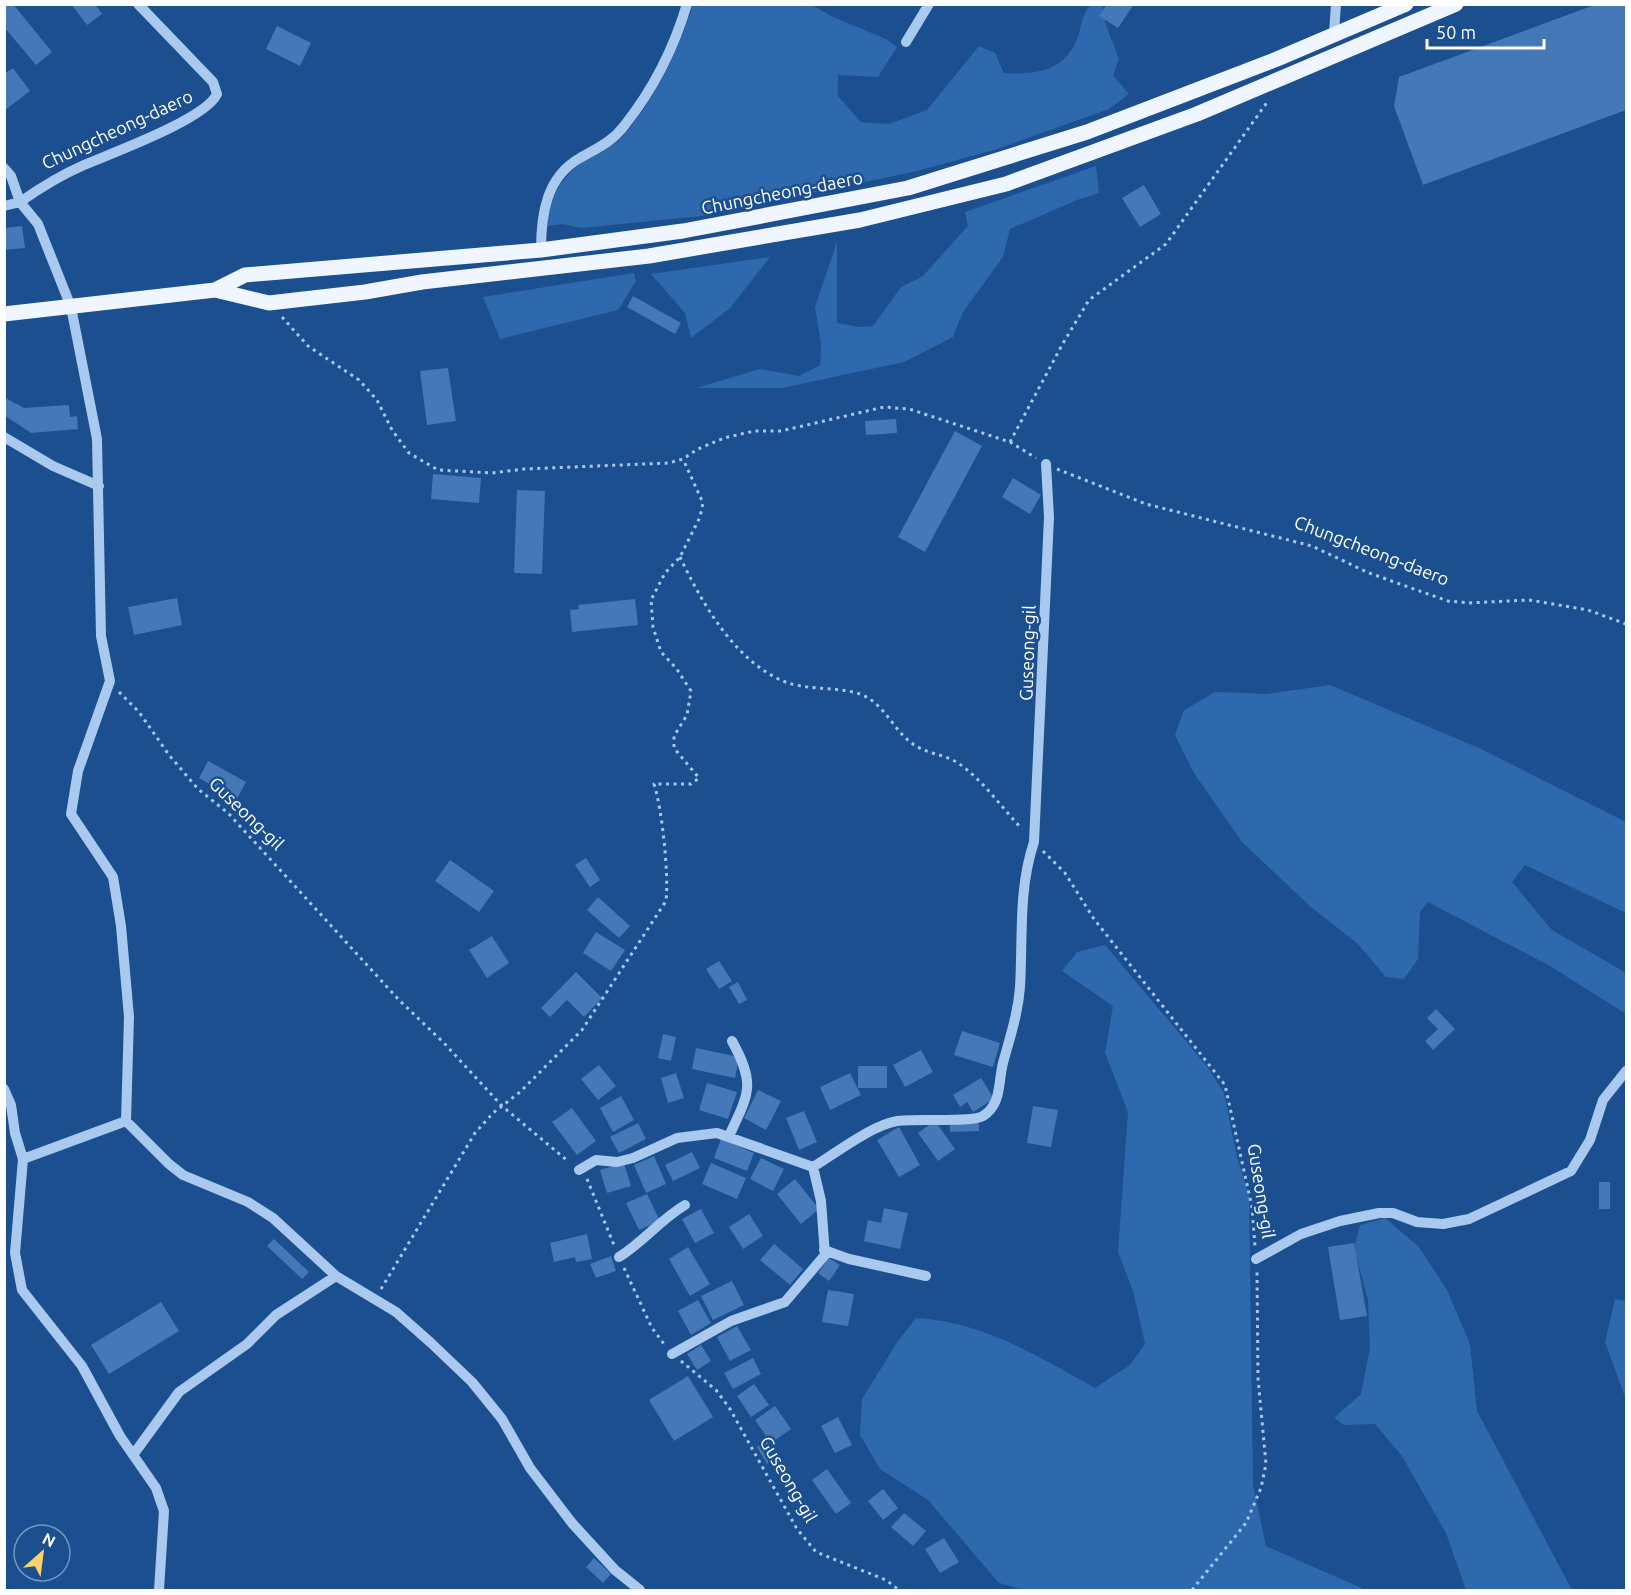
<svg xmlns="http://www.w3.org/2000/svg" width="1631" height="1595" font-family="Ubuntu,sans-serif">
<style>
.green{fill:#2e69ad}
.building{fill:#4478b7}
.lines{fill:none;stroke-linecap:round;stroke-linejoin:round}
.path{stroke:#a9c9ee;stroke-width:3;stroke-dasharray:3 4.5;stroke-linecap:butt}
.minor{stroke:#a9c9ee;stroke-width:10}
.major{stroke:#f0f6ff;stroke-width:15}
.labels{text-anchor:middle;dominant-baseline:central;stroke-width:5;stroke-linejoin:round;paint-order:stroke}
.street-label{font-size:18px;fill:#fff;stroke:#1b4f8f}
</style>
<rect width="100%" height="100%" fill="#1b4f8f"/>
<path class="green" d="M693 5H812L833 17 886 39 897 47 878 77 838 75V96L861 122 889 124 927 110 979 46 995 53 1004 73C1033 74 1060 73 1075 44 1082 31 1080 15 1091 5H1102L1106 25 1119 59 1113 75 1129 94 1109 109 994 150 913 172 701 216 581 228 563 224 547 226C548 200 562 176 584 161 597 152 611 149 622 137 654 102 679 49 693 5Z
M1096 166 1099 193 1077 200 1010 229 1003 257 963 312 953 337 904 362 782 388H696L760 369 799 376 820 365 821 344 815 307 837 242V323L860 327 873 326 901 287 923 276 968 226 965 212Z
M770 257 730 308 691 338 685 313 651 274Z
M634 273 636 281 618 310 500 339 483 297Z
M1330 685 1479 748 1626 822V913L1525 865 1512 882 1552 930 1626 973V1014L1550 966 1428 902 1420 912 1418 959 1404 979 1386 977 1358 944 1311 907 1242 842 1194 773 1175 735 1184 710 1215 692 1267 694Z
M1105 945 1206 1065 1224 1093 1237 1157 1249 1195 1253 1485 1266 1546 1366 1590H1024L999 1583 928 1500 880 1469 860 1435 862 1399 898 1341 916 1318C985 1322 1036 1356 1095 1388L1130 1365 1145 1344 1133 1291 1118 1252 1128 1112 1105 1053 1113 1006 1062 971 1077 952Z
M1385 1218 1419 1247 1447 1290 1470 1344 1477 1411 1572 1590H1466L1446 1533 1402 1456 1375 1424 1344 1425 1334 1418 1361 1394 1370 1348 1368 1300 1354 1248 1360 1225Z
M1615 1299 1626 1301V1400L1605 1342Z"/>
<path class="building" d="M4 4H13L52 52 36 65 4 27Z
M71 4H95L102 14 87 25Z
M1107 4H1134L1118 28 1099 16Z
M1597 4H1626V110L1423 185 1394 106 1399 77Z
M277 26 311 43 300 66 266 49Z
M13 68 30 91 4 111V74Z
M1144 185 1161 214 1140 227 1122 198Z
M22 226 25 248 4 250V228Z
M633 296 681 323 675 334 627 307Z
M448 368 456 421 427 425 420 371Z
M4 397 24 408 69 405 70 417 77 416 78 429 31 433 4 415Z
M896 419 897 433 866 435 865 421Z
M955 431 982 446 925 552 898 537Z
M433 474 481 478 479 503 431 499Z
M1013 478 1041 495 1030 514 1002 497Z
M517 490 545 491 542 574 514 573Z
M177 598 182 625 134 635 128 607Z
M635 599 638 625 572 632 570 610 579 609 578 605Z
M208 761 246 782 237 799 199 778Z
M586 858 600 880 590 887 575 865Z
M450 860 494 891 479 912 435 881Z
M598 897 630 926 619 938 587 910Z
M596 932 625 950 611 971 583 953Z
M492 936 509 963 487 978 469 950Z
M719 961 732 981 719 989 706 969Z
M576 972 602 998 584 1017 567 1000 550 1017 541 1008Z
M738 982 747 1000 739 1004 729 987Z
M1436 1009 1455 1029 1433 1050 1425 1041 1438 1029 1427 1018Z
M962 1031 1000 1043 993 1067 954 1055Z
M663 1034 676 1037 671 1061 658 1058Z
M696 1048 739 1057 735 1078 692 1069Z
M921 1050 933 1072 905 1087 893 1065Z
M599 1065 616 1086 598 1100 581 1079Z
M858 1066H887V1088H858Z
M676 1073 684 1098 668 1103 661 1078Z
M850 1073 861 1095 830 1110 820 1087Z
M981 1078 994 1099 973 1112 967 1102 960 1107 953 1095Z
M707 1083 737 1092 728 1119 699 1110Z
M758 1090 781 1101 766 1130 744 1118Z
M621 1096 634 1120 613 1132 600 1108Z
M1033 1106 1058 1110 1051 1147 1027 1143Z
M572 1108 596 1141 577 1155 552 1122Z
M804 1111 817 1142 799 1150 786 1118Z
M935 1121 955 1149 938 1161 918 1133Z
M979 1121V1131L950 1132V1122Z
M638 1123 646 1139 619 1153 610 1137Z
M899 1127 920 1165 899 1177 877 1140Z
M721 1139 754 1153 747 1171 714 1158Z
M692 1152 700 1168 673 1181 665 1165Z
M654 1156 666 1184 646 1193 634 1165Z
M761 1158 784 1169 773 1191 750 1179Z
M624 1163 631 1186 607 1193 600 1170Z
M711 1163 746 1178 737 1199 702 1184Z
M795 1179 819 1209 801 1224 777 1194Z
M1599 1182H1610V1209H1599Z
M647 1194 660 1221 639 1230 626 1203Z
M884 1208 908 1213 900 1249 864 1241 868 1220 881 1223Z
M701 1209 714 1233 695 1243 682 1219Z
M749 1214 763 1236 743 1249 729 1227Z
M587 1234 592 1259 576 1262 575 1257 554 1262 550 1243Z
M274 1239 309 1272 302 1279 267 1246Z
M1354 1243 1367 1316 1340 1320 1328 1247Z
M774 1244 803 1269 790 1285 760 1260Z
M688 1247 710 1284 690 1296 669 1259Z
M611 1256 616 1271 596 1278 590 1264Z
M829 1258 840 1265 829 1281 818 1273Z
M732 1281 744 1305 713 1320 701 1296Z
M828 1290 854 1294 848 1326 822 1322Z
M698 1300 711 1323 691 1335 678 1311Z
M161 1302 179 1331 109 1374 91 1345Z
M737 1326 751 1350 730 1361 717 1337Z
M701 1345 711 1361 697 1370 687 1354Z
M753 1358 761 1374 733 1389 724 1373Z
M688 1376 713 1417 674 1441 649 1400Z
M754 1384 769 1405 751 1417 737 1396Z
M775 1406 791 1429 771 1443 755 1420Z
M838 1417 852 1445 835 1453 821 1426Z
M767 1441 777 1457 767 1464 757 1447Z
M827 1469 851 1503 836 1514 812 1480Z
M883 1489 898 1508 883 1520 868 1501Z
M904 1513 926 1531 913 1546 891 1527Z
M944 1538 959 1562 940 1573 925 1549Z
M594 1558 611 1574 603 1583 586 1567Z"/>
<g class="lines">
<path class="path" d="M282 317 308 346 359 380 377 400 392 430 409 453 438 470 492 473 524 469 669 463 683 459 698 449 724 438 754 431H781L884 407 909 409 1010 442 1036 458
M1010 442 1062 345 1089 300 1166 244 1268 101
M1057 469 1146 504 1312 546 1369 573 1448 601 1469 603 1529 600 1588 610 1626 624
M680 557C702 603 734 660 783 681 807 691 836 686 860 694 885 703 894 733 916 746 929 754 946 755 958 763 983 780 1001 807 1022 829
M119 692 139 712 169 755 198 789 228 813 399 1000 444 1043 502 1106 569 1162
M1043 851 1065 873 1094 919 1225 1085 1252 1207 1255 1246
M587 1179 614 1245
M624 1268 652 1328 664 1344
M381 1289 475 1133 493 1113 520 1092 582 1030 666 901C669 875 662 808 654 784H691L699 778 674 748V736L687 715 691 691 676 668 661 652 653 627 651 600 665 573 680 557 700 517 703 503 683 459
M681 1361 716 1390 730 1409 797 1529 816 1552 886 1580 899 1590
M1192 1590 1246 1523 1261 1488 1266 1464 1258 1378 1257 1270"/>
<path class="minor" d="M1334 33 1336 4
M906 42 929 4
M4 168 11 176 20 202C40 188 61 175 84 165 112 153 206 119 217 94L213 82 138 4
M4 206 20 202 38 224 71 307 97 439 101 636 110 681 78 771 71 814 113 877 121 926 129 1017 126 1121 23 1159
M541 250C541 215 546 177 580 158 597 148 612 142 624 126 652 91 674 48 687 4
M4 437 53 466 99 486
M4 1089 11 1105 15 1133 23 1159 15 1253 22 1290 82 1366 120 1436 156 1488 164 1511 159 1590
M126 1121 169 1164 183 1175 248 1202 273 1218 336 1276 396 1312 430 1342 472 1382 502 1419 530 1468 572 1523 615 1570 640 1590
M729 1136C749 1093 756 1085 732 1041
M579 1170 596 1160 617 1162 633 1158 677 1138 717 1133 813 1167
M824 1250 849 1259 926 1276
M619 1257C643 1242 660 1220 685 1205
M1256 1259 1301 1234 1340 1221 1379 1213H1393L1417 1222 1443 1224 1469 1219 1571 1171 1590 1140 1603 1100 1626 1071
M672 1354 731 1321 785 1302 825 1255 821 1201 813 1167C836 1153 872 1125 897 1121 915 1118 972 1123 983 1116 1002 1104 998 1082 1003 1063 1010 1037 1018 1014 1020 987 1023 938 1018 890 1034 842L1049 517 1046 464
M133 1455 179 1392 247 1344 276 1315 336 1276"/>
<path class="major" d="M215 290 269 303 365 292 422 282 649 256 860 220 1006 184 1197 114 1456 4
M4 314 215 290 245 275 541 250 683 231 908 188 1087 132 1277 59 1406 4"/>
</g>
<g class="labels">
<g class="street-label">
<text transform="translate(117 129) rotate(-25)">Chungcheong-daero</text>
<text transform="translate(782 192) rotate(-11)">Chungcheong-daero</text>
<text transform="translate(1372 550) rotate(21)">Chungcheong-daero</text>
<text transform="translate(1027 653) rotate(-88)">Guseong-gil</text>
<text transform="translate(247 813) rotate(44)">Guseong-gil</text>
<text transform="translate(1262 1191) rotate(81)">Guseong-gil</text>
<text transform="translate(789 1479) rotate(60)">Guseong-gil</text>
</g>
</g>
<rect width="1631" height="1595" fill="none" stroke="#ffffff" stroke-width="12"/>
<g transform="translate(42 1553) rotate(28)"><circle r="28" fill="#1b4f8f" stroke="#7695bc" stroke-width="1.5"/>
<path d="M0-4.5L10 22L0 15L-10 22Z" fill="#ffd166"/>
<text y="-9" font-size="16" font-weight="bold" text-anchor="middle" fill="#ffffff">N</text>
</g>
<path d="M1427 39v9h117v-9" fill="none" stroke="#ffffff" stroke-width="3"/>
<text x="1436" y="39" font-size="18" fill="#ffffff" stroke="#1b4f8f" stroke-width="4.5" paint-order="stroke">50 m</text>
</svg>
